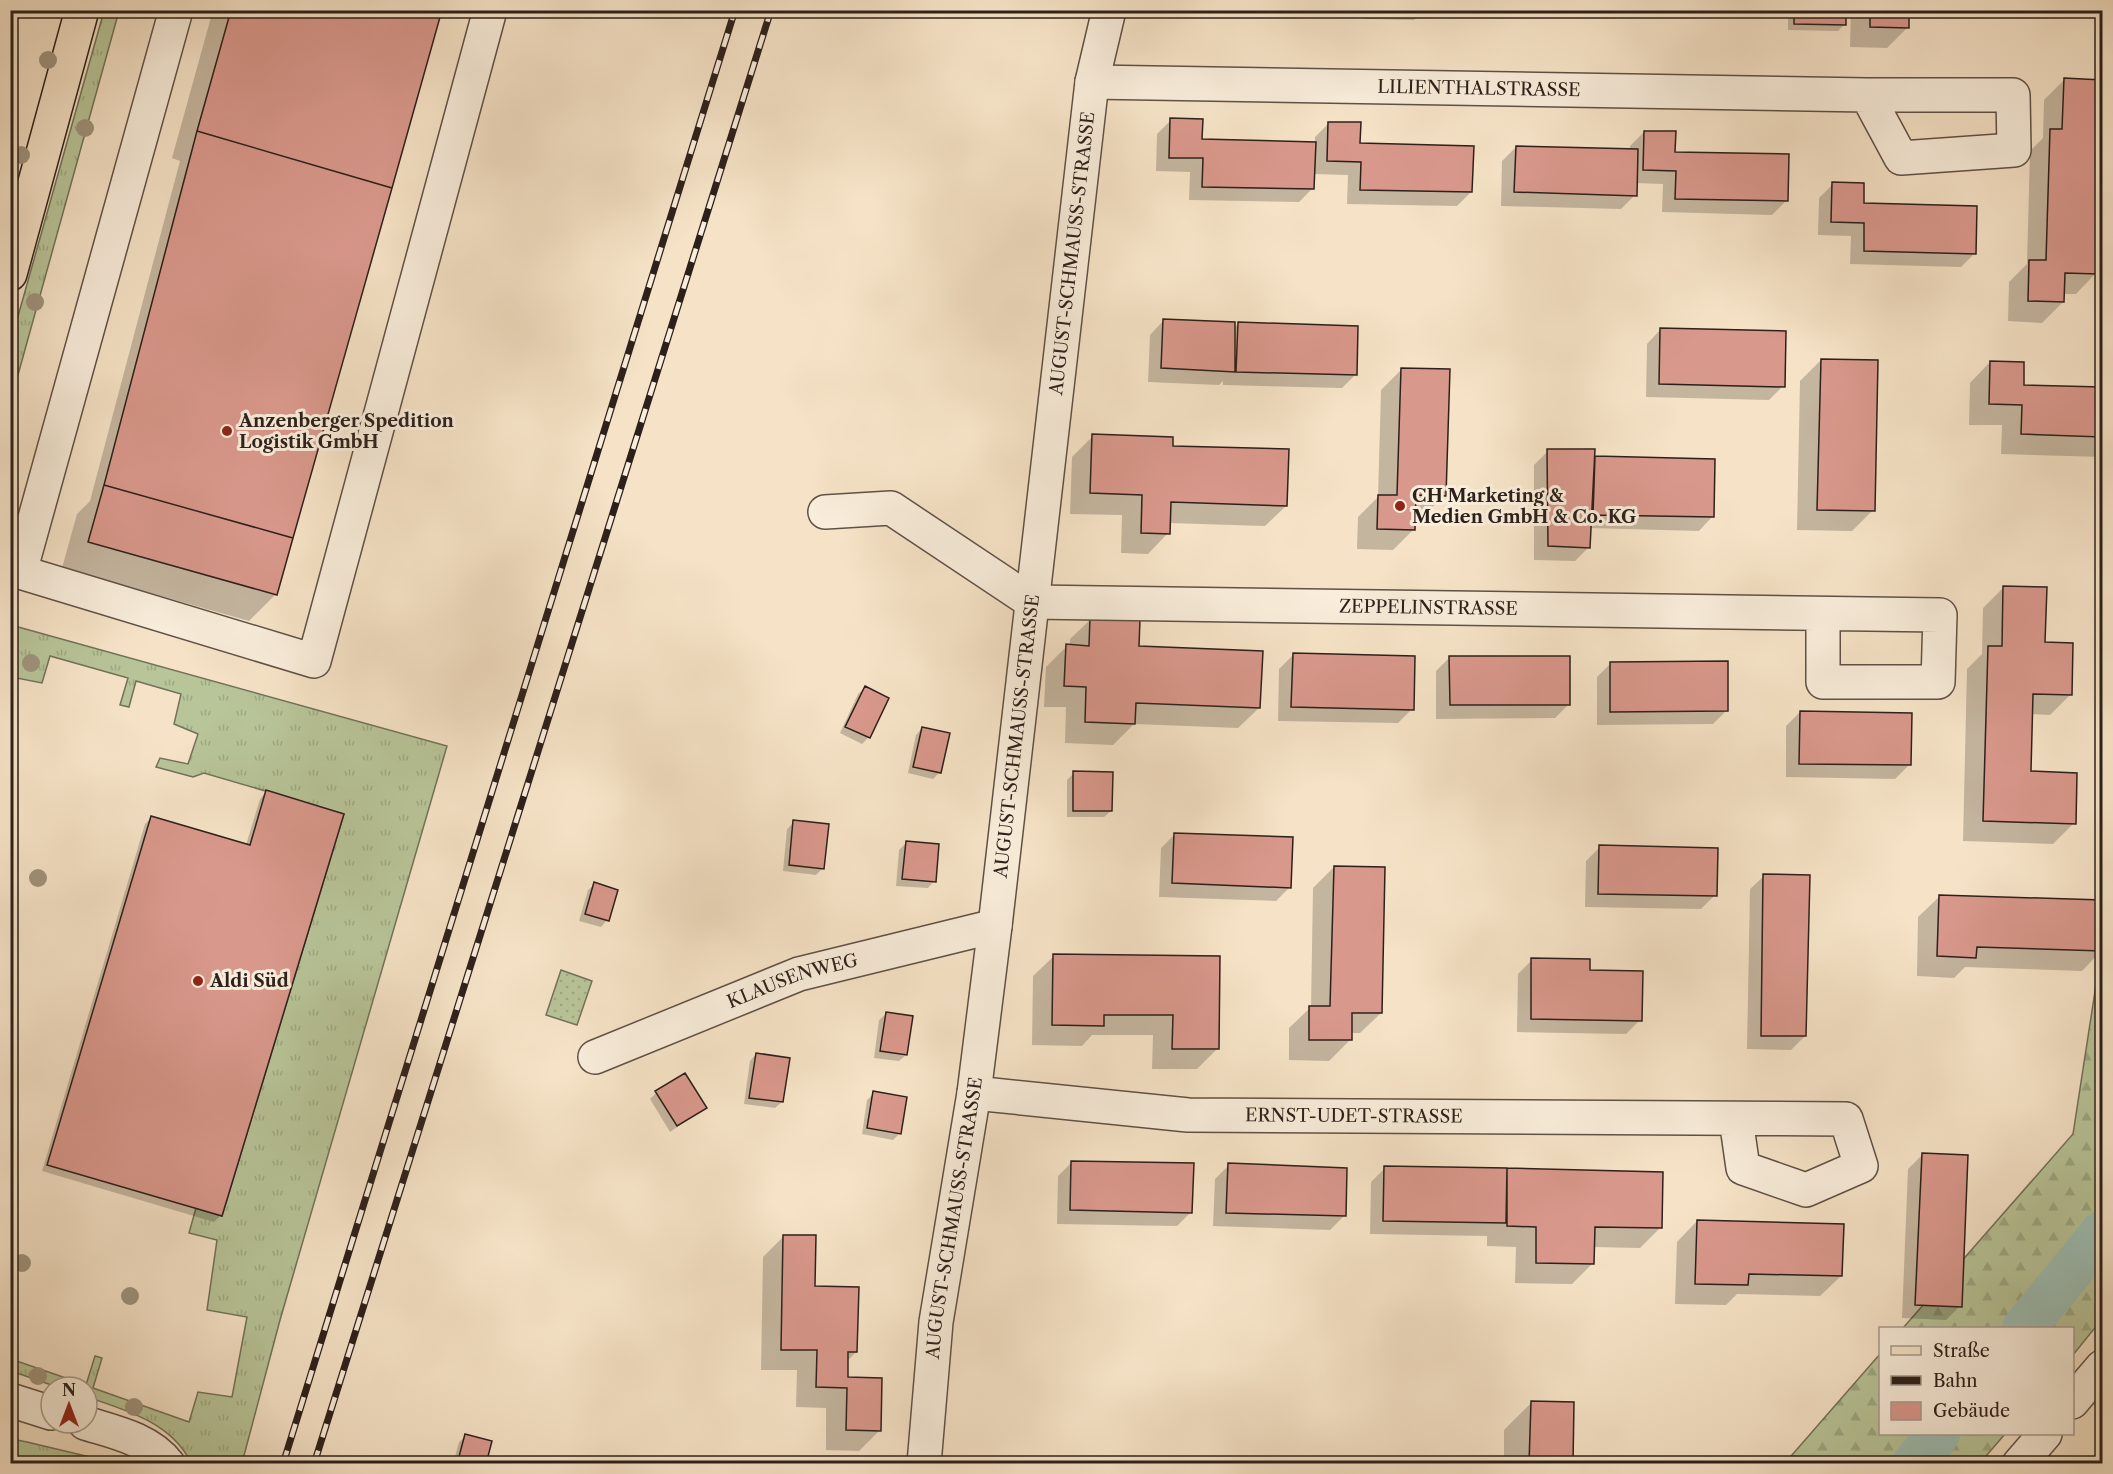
<svg xmlns="http://www.w3.org/2000/svg" width="2113" height="1474" font-family="'Libre Caslon Text',serif">
<style>
.grass{fill:url(#grass-tufts);stroke:#72725a;stroke-width:1.5}
.forest{fill:url(#forest-firs);stroke:#72725a;stroke-width:1.5}
.park{fill:url(#park-dots);stroke:#72725a;stroke-width:1.5}
.shadow{fill:#0003}
.lines{fill:none;stroke-linecap:round;stroke-linejoin:round}
.canal{stroke:#9dbeb3;stroke-width:44}
.building{fill:#d9988c;stroke:#2d201b;stroke-width:1.5}
.minor-casing{stroke:#5f5146;stroke-width:36}
.major-casing{stroke:#2d201b;stroke-width:36}
.minor{stroke:#f9eddb;stroke-width:33}
.major{stroke:#f6e3c7;stroke-width:33}
.rail-casing{stroke:#2d201b;stroke-width:7}
.rail{stroke:#f9eddb;stroke-width:4.5;stroke-dasharray:14;stroke-linecap:butt}
.tree{fill:#9f937d}
.poi-dot{fill:#8f2418;stroke:#f9eddb;stroke-width:2}
.labels{text-anchor:middle;dominant-baseline:central;stroke-width:6;stroke-linejoin:round;paint-order:stroke}
.street-label{font-size:18px;fill:#2d201b;stroke:#f9eddb}
.poi-label{font-size:18px;font-weight:bold;fill:#2d201b;stroke:#f9eddb;text-anchor:start}
</style>
<defs>
<pattern id="grass-tufts" width="24" height="20" patternUnits="userSpaceOnUse" patternTransform="scale(1.5)"><rect width="24" height="20" fill="#b8c599"/><path d="M3 7l-1-3M5 7V3M7 7l1-3M15 17l-1-3M17 17v-4M19 17l1-3" fill="none" stroke="#9ea983"/></pattern>
<pattern id="forest-firs" width="22" height="20" patternUnits="userSpaceOnUse" patternTransform="scale(1.5)"><rect width="22" height="20" fill="#b8c599"/><path d="M5 1l3.5 6h-7zM16 11l3.5 6h-7z" fill="#9ea983"/></pattern>
<pattern id="park-dots" width="8" height="8" patternUnits="userSpaceOnUse" patternTransform="scale(1.5)"><rect width="8" height="8" fill="#b8c599"/><path d="M2 2h.1M6 6h.1" fill="none" stroke="#9ea983" stroke-width="1.8" stroke-linecap="round"/></pattern>
</defs>
<rect width="100%" height="100%" fill="#f6e3c7"/>
<filter id="stains"><feTurbulence type="fractalNoise" baseFrequency=".00333" numOctaves="4"/><feColorMatrix values="0 0 0 0 .2 0 0 0 0 .09 0 0 0 0 .02 0 0 0 .5 -.17"/></filter>
<radialGradient id="worn" r=".72"><stop offset=".6" stop-color="#630" stop-opacity="0"/><stop offset="1" stop-color="#630" stop-opacity=".3"/></radialGradient>
<path class="grass" d="M104 11H119L11 400V341Z
M11 625 447 746 280 1320 242 1463H191C172 1423 126 1410 87 1397V1387H57L11 1371V1359L86 1385 95 1356 102 1358 93 1388 189 1422 198 1392 232 1397 247 1317 207 1310 217 1240 189 1233 196 1208 222 1216 344 814 204 773 193 777 156 767 160 758 188 764 198 734 174 724 181 694 136 681 129 707 120 705 128 678 50 656 42 683 11 677Z
M17 1440 27 1442 115 1463H11V1447Z"/>
<path class="forest" d="M2102 946V1319L2073 1355 2072 1328H1903L2073 1134Z
M1880 1354V1434H2005L1980 1463H1785Z"/>
<path class="park" d="M561 970 592 981 577 1025 546 1015Z"/>
<path class="shadow" d="M213 10H441L276 594 249 621 62 568 77 514 90 501 180 161 172 158Z
M1364 10H1421V14L1414 20 1364 19Z
M1788 10H1845L1844 25 1838 31 1788 30Z
M1851 10H1917L1908 13V27L1887 48 1850 47Z
M2064 80 2096 273 2076 294H2063V302L2042 323 2008 321 2009 282 2027 264 2030 151 2043 138 2044 100Z
M1171 120 1201 141 1315 144V137L1329 123 1359 144 1471 192 1457 206 1347 204 1348 175 1313 174V188L1299 202 1189 200 1190 172 1156 171 1157 134Z
M1644 132 1674 153 1786 201 1772 215 1662 212 1663 184 1635 183V195L1621 209 1501 206 1502 161 1516 147 1630 150V146Z
M1833 184 1862 205 1975 253 1961 267 1850 264 1851 236 1818 235 1819 198Z
M1163 321 1233 329 1238 324 1356 374 1342 388 1223 385V381L1219 385 1148 382 1150 335Z
M1660 330 1783 386 1769 400 1646 397 1647 344Z
M1821 360 1873 510 1852 531 1797 530 1800 381Z
M1990 362 2022 386 2102 388V457L2001 454 2002 425H1969L1970 383Z
M1402 369 1444 496 1423 516H1414L1413 530 1393 550 1357 549 1358 517 1378 497 1381 390Z
M1093 436 1171 447 1286 506 1265 526 1168 523V533L1148 554 1121 553 1122 515 1070 514 1072 457Z
M1548 451 1593 458 1713 460 1712 517 1699 531 1589 528V547L1575 561 1534 560V465Z
M2004 587 2044 644 2071 694 2050 715 2031 714 2029 773 2074 823 2053 844 1963 841 1967 669 1982 654 1983 608Z
M1091 619 1138 648 1259 708 1238 728 1134 724 1113 745 1065 743 1066 707H1044L1046 667 1067 646H1070V639Z
M1293 655 1412 709 1398 723 1278 721 1279 669Z
M1450 657 1569 704 1555 718 1436 719V671Z
M1611 663 1727 710 1713 724 1597 725V677Z
M865 688 869 737 862 744 840 733 858 694Z
M1800 712 1909 765 1895 779 1786 777V726Z
M922 728 940 772 933 779 908 773 916 735Z
M1074 773 1111 811 1104 817H1067V780Z
M266 792 342 815 220 1216 214 1222 42 1171 145 824 152 817 246 845 260 799Z
M794 822 823 868 816 875 783 871 787 829Z
M1175 834 1290 887 1276 901 1159 897 1161 848Z
M906 843 934 881 928 888 896 886 899 850Z
M1600 847 1715 895 1701 909 1585 907 1586 861Z
M1334 867 1381 1013 1360 1033H1350V1040L1329 1061 1289 1060V1028L1311 1007 1313 888Z
M1764 876 1805 1036 1791 1050 1747 1049 1750 889Z
M595 884 607 920 601 927 579 921 588 890Z
M1939 897 2102 902V950L2082 971 1965 967 1954 978 1917 976 1918 917Z
M1054 956 1219 958 1217 1049 1197 1069H1152L1153 1035H1092L1082 1046 1032 1045 1033 976Z
M1532 960 1640 1020 1626 1034 1517 1032 1518 974Z
M886 1014 906 1055 899 1061 874 1058 879 1020Z
M756 1054 782 1102 775 1108 744 1104 750 1061Z
M656 1093 705 1108 670 1132 650 1099Z
M874 1093 900 1133 893 1140 862 1134 867 1100Z
M1922 1155 1960 1306 1946 1320 1902 1318 1908 1169Z
M1072 1162 1191 1212 1177 1226 1057 1224 1058 1176Z
M1229 1165 1344 1216 1330 1230 1213 1226 1215 1179Z
M1385 1168 1662 1173 1661 1227 1640 1248 1593 1247V1263L1572 1284 1515 1283 1516 1247 1487 1246V1236L1370 1234 1371 1182Z
M1697 1221 1841 1276 1820 1296 1737 1294 1726 1305 1675 1304 1677 1242Z
M784 1236 856 1352 847 1361 846 1378 880 1430 859 1451 826 1450V1408L796 1407 797 1370H761L763 1257Z
M1531 1403 1572 1464H1504V1430Z
M466 1436 455 1464H453L459 1442Z"/>
<g class="lines">
<path class="canal" d="M2024 1328 2102 1233
M1914 1464 1938 1434"/>
</g>
<path class="building" d="M231 10H442L392 188 197 131Z
M1370 10H1423L1422 14 1370 13Z
M1794 10H1846V25L1794 24Z
M1870 10H1909V28L1870 27Z
M2064 78 2102 80 2098 274 2065 273 2064 302 2028 301 2029 260H2046L2050 129H2062Z
M1170 118 1203 119 1202 139 1316 142 1314 189 1202 187 1203 158H1169Z
M1328 122H1361L1360 143 1474 146 1472 192 1360 190 1361 162 1327 161Z
M197 131 392 188 293 538 104 485Z
M1644 131H1676L1675 152 1789 154 1788 201 1675 199 1676 171 1643 170Z
M1516 146 1638 149 1637 196 1514 192Z
M1832 182 1864 183V203L1977 206 1976 254 1864 251V223L1831 222Z
M1163 319 1235 322V372L1161 368Z
M1238 322 1358 326 1357 375 1236 372Z
M1660 328 1786 331 1785 387 1659 384Z
M1821 359 1878 360 1875 511 1817 510Z
M1990 361 2024 362V385L2102 387V437L2021 434 2022 405 1989 404Z
M1401 368 1450 369 1446 496 1416 495 1415 530 1377 529 1378 495H1397Z
M1092 434 1173 437V446L1289 449 1287 506 1171 502 1170 534 1141 533 1142 495 1090 493Z
M1547 449H1595L1590 548 1548 546Z
M1595 456 1715 459 1714 517 1593 515Z
M104 485 293 538 277 595 88 542Z
M2003 586 2047 587 2045 642 2073 643 2072 695 2033 694 2031 771 2077 773 2076 824 1983 821 1988 646H2002Z
M1090 617 1140 619 1139 646 1263 651 1260 708 1136 703 1135 724 1085 722 1086 687 1064 686 1066 644 1089 646Z
M1293 653 1415 656 1414 710 1291 707Z
M1449 656H1570V705H1450Z
M1728 661V711L1610 712V662Z
M865 686 889 698 870 738 845 727Z
M1800 711 1912 713 1911 765 1799 764Z
M922 727 950 733 941 773 913 767Z
M1073 771 1113 772 1112 811H1073Z
M266 790 344 814 222 1216 47 1165 151 816 250 845Z
M793 820 829 824 824 869 789 865Z
M1174 833 1293 837 1291 888 1172 883Z
M906 841 939 844 936 882 902 879Z
M1599 845 1718 848 1717 896 1598 894Z
M1334 866 1385 867 1382 1013H1352V1040H1309V1006H1330Z
M1763 874 1810 875 1806 1036H1761Z
M594 882 618 890 609 921 585 914Z
M1939 895 2102 900V951L1977 947 1976 958 1937 956Z
M1053 954 1220 956 1219 1049H1172L1173 1015H1104V1026L1052 1025Z
M1531 958 1590 959V970L1643 971 1642 1021 1531 1019Z
M886 1012 913 1016 907 1055 880 1051Z
M756 1053 790 1058 783 1102 749 1098Z
M685 1073 707 1108 677 1126 655 1091Z
M873 1091 907 1097 901 1134 867 1128Z
M1922 1153 1968 1155 1962 1307 1915 1305Z
M1071 1161 1194 1163 1192 1213 1070 1210Z
M1228 1163 1347 1168 1346 1216 1226 1213Z
M1384 1166 1507 1168 1506 1223 1383 1221Z
M1507 1168 1663 1172 1662 1228 1595 1227 1594 1264 1536 1263V1227L1507 1226Z
M1697 1220 1844 1224 1842 1276 1749 1274 1748 1285 1695 1284Z
M783 1235H816L815 1286 859 1287 857 1352H848V1377L882 1378 881 1431 846 1430 847 1388 816 1387 817 1350H781Z
M1531 1401 1574 1402 1573 1464H1529Z
M465 1434 492 1441 486 1464H457Z"/>
<g class="lines">
<defs>
<g id="minor">
<path id="s1" d="M1092 82 1867 95 1901 158 2014 150 2013 95H1867"/>
<path id="s2" d="M825 512 891 508 1032 602 1940 615 1938 682H1823V615"/>
<path d="M10 569 314 661 490 10"/>
<path d="M20 572 176 10"/>
<path id="s3" d="M595 1057 799 974 995 926"/>
<path id="s4" d="M974 1093 1188 1115 1846 1119 1861 1166 1806 1190 1743 1168 1736 1119"/>
<path d="M10 1400 51 1413"/>
<path d="M2072 1402 2102 1367"/>
<path d="M85 1423C114 1432 149 1439 168 1464"/>
<path id="s5" d="M924 1464 936 1322 974 1093 995 926 1092 82 1109 10"/>
<path d="M2019 1464 2045 1434"/>
</g>
<path id="major" d="M10 274 82 10"/>
</defs>
<use href="#minor" class="minor-casing"/>
<use href="#major" class="major-casing"/>
<use href="#minor" class="minor"/>
<use href="#major" class="major"/>
<defs>
<path id="rail" d="M283 1464 735 10
M314 1464 771 10"/>
</defs>
<use href="#rail" class="rail-casing"/>
<use href="#rail" class="rail"/>
</g>
<g class="tree">
<circle cx="48" cy="60" r="9"/>
<circle cx="85" cy="128" r="9"/>
<circle cx="21" cy="155" r="9"/>
<circle cx="35" cy="302" r="9"/>
<circle cx="31" cy="663" r="9"/>
<circle cx="38" cy="878" r="9"/>
<circle cx="22" cy="1263" r="9"/>
<circle cx="130" cy="1296" r="9"/>
<circle cx="38" cy="1376" r="9"/>
<circle cx="134" cy="1407" r="9"/>
</g>
<g class="poi-dot">
<circle cx="227" cy="431" r="6"/>
<circle cx="1400" cy="506" r="6"/>
<circle cx="198" cy="981" r="6"/>
</g>
<g class="labels">
<g class="street-label">
<text stroke="none"><textPath href="#s1" startOffset="387">LILIENTHALSTRASSE</textPath></text>
<text stroke="none"><textPath href="#s5" startOffset="1220">AUGUST-SCHMAUSS-STRASSE</textPath></text>
<text stroke="none"><textPath href="#s2" startOffset="632">ZEPPELINSTRASSE</textPath></text>
<text stroke="none"><textPath href="#s5" startOffset="734">AUGUST-SCHMAUSS-STRASSE</textPath></text>
<text stroke="none"><textPath href="#s3" startOffset="212">KLAUSENWEG</textPath></text>
<text stroke="none"><textPath href="#s4" startOffset="381">ERNST-UDET-STRASSE</textPath></text>
<text stroke="none"><textPath href="#s5" startOffset="248">AUGUST-SCHMAUSS-STRASSE</textPath></text>
</g>
<g class="poi-label">
<text x="239" y="421">Anzenberger Spedition<tspan x="239" dy="21">Logistik GmbH</tspan></text>
<text x="1412" y="496">CH Marketing &amp;<tspan x="1412" dy="21">Medien GmbH &amp; Co. KG</tspan></text>
<text x="210" y="981">Aldi Süd</text>
</g>
</g>
<rect width="2113" height="1474" fill="none" stroke="#f6e3c7" stroke-width="36"/>
<rect x="12" y="12" width="2089" height="1450" fill="none" stroke="#2d201b" stroke-width="3"/>
<rect x="18" y="18" width="2077" height="1438" fill="none" stroke="#2d201b" stroke-width="1.5"/>
<rect x="1879" y="1327" width="195" height="108" fill="#f9eddb" stroke="#a79b8e" stroke-width="1.5"/>
<rect x="1891" y="1346" width="30" height="9" fill="#f6e3c7" stroke="#a79b8e" stroke-width="1.5"/>
<text x="1933" y="1357" font-size="18" fill="#2d201b">Straße</text>
<rect x="1891" y="1376" width="30" height="9" fill="#2d201b" stroke="#a79b8e" stroke-width="1.5"/>
<text x="1933" y="1387" font-size="18" fill="#2d201b">Bahn</text>
<rect x="1891" y="1402" width="30" height="18" fill="#d9988c" stroke="#a79b8e" stroke-width="1.5"/>
<text x="1933" y="1417" font-size="18" fill="#2d201b">Gebäude</text>
<g transform="translate(69 1405)"><circle r="28" fill="#f9eddb" stroke="#a79b8e" stroke-width="1.5"/>
<path d="M0-4.5L10 22L0 15L-10 22Z" fill="#8f2418"/>
<text y="-9" font-size="16" font-weight="bold" text-anchor="middle" fill="#2d201b">N</text>
</g>
<rect width="100%" height="100%" filter="url(#stains)"/>
<rect width="100%" height="100%" fill="url(#worn)"/>
</svg>
